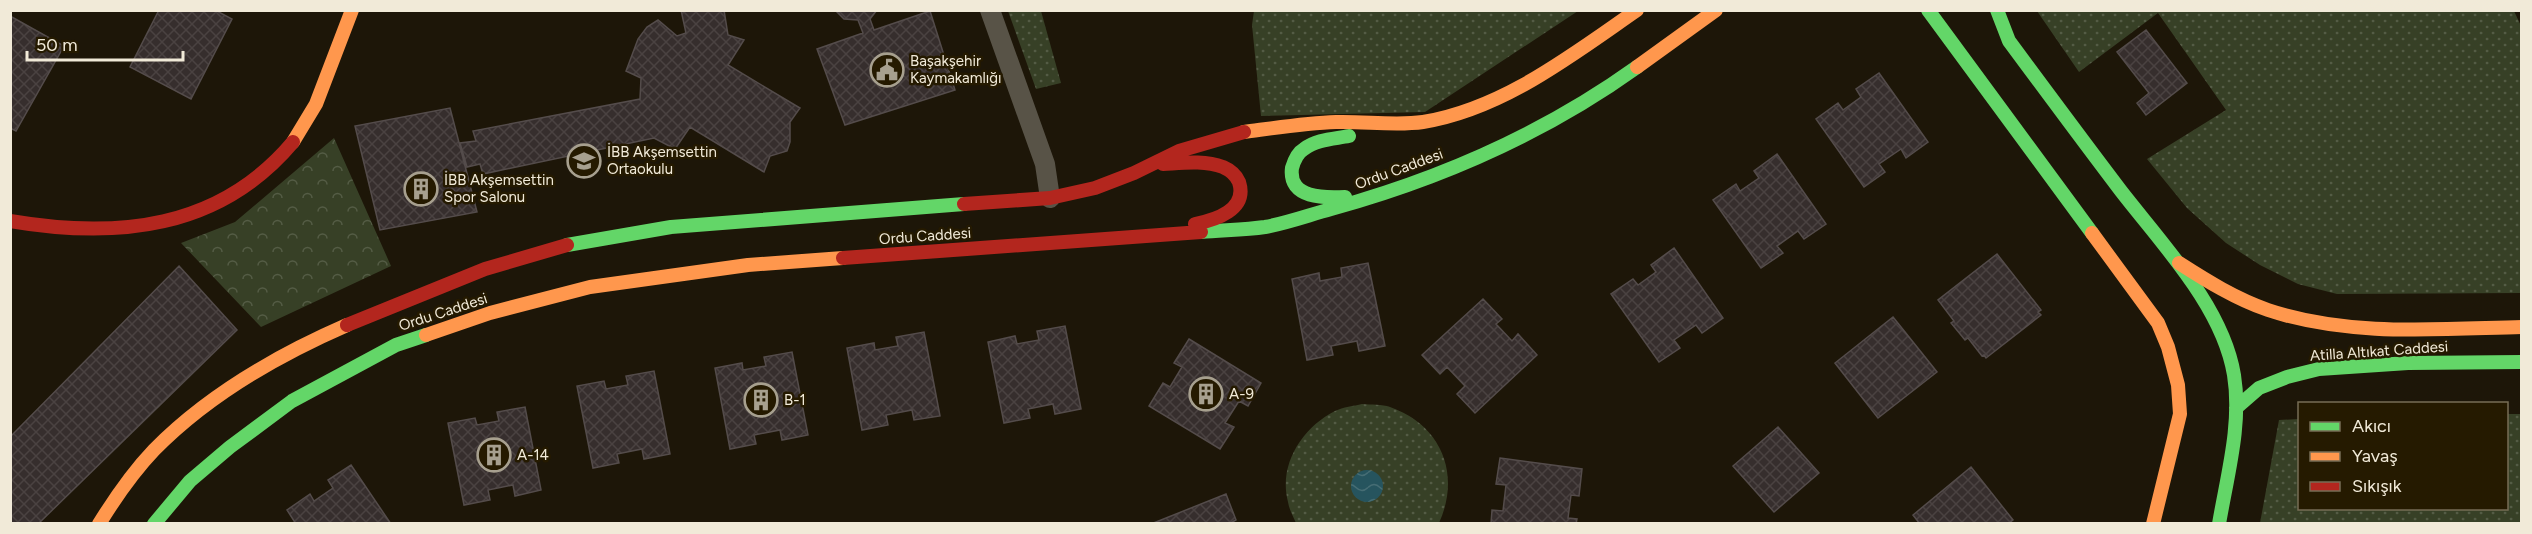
<svg xmlns="http://www.w3.org/2000/svg" width="2532" height="534" font-family="Figtree,sans-serif">
<style>
.grass{fill:url(#grass-dots)}
.park{fill:url(#park-crowns)}
.water{fill:url(#water-waves)}
.building{fill:url(#building-cross-hatch);stroke:#544c4b;stroke-width:1.5}
.lines{fill:none;stroke-linecap:round;stroke-linejoin:round}
.street{stroke:#585347;stroke-width:20}
.fast{stroke:#63d668;stroke-width:14}
.slow{stroke:#ff974d;stroke-width:14}
.jam{stroke:#b3261e;stroke-width:14}
.labels{text-anchor:middle;dominant-baseline:central;stroke-width:5;stroke-linejoin:round;paint-order:stroke}
.poi-label{font-size:15px;fill:#f1ead8;stroke:#251a00;text-anchor:start}
.street-label{font-size:15px;fill:#f1ead8;stroke:#251a00}
</style>
<defs>
<pattern id="grass-dots" width="8" height="8" patternUnits="userSpaceOnUse" patternTransform="scale(1.5)"><rect width="8" height="8" fill="#374026"/><path d="M2 2h.1M6 6h.1" fill="none" stroke="#545c45" stroke-width="1.8" stroke-linecap="round"/></pattern>
<pattern id="park-crowns" width="20" height="18" patternUnits="userSpaceOnUse" patternTransform="scale(1.5)"><rect width="20" height="18" fill="#374026"/><path d="M2 6a3 3 0 1 1 6 0M12 15a3 3 0 1 1 6 0" fill="none" stroke="#545c45"/></pattern>
<pattern id="water-waves" width="16" height="10" patternUnits="userSpaceOnUse" patternTransform="scale(1.5)"><rect width="16" height="10" fill="#26545e"/><path d="M0 5q4-4 8 0t8 0" fill="none" stroke="#466d74"/></pattern>
<pattern id="building-cross-hatch" width="8" height="8" patternUnits="userSpaceOnUse" patternTransform="scale(1.5)"><rect width="8" height="8" fill="#362e2d"/><path d="M0 0l8 8M0 8l8-8" fill="none" stroke="#4a4241"/></pattern>
</defs>
<rect width="100%" height="100%" fill="#1d1608"/>
<path class="grass" d="M1008 11H1041L1061 83 1036 89Z
M1254 11H1578L1425 112 1261 116 1252 25Z
M2037 11H2514L2522 28 2521 293 2337 294 2298 284 2260 265 2226 243 2187 208 2147 159 2226 110 2158 13 2079 72Z
M1362 404C1371 405 1382 404 1390 407 1442 425 1461 475 1439 523H1296C1293 516 1289 509 1288 502 1278 464 1303 427 1335 411 1343 407 1354 406 1362 404Z
M2507 414H2521V523H2260L2279 420 2299 419 2300 508H2506Z"/>
<path class="park" d="M334 138 391 266 261 327 181 243 235 222Z"/>
<path class="water" d="M1351 486a16 16 0 1 1 32 0a16 16 0 1 1-32 0Z"/>
<path class="building" d="M159 10H215L232 19 191 99 130 67Z
M681 10H724L728 35 744 40 728 65 800 108 790 122V142L787 151 770 156 764 172 690 127 675 149 654 138 483 174 480 164 467 167 460 143 476 141 473 131 640 99 641 78 626 71 638 39 647 27 658 20 677 36 686 33Z
M835 10H877L870 19 874 30 930 11 955 90 845 125 817 49 863 33 858 20 844 19Z
M10 16 64 46 16 131 10 128Z
M2146 30 2187 83 2146 115 2137 103 2149 93 2117 52Z
M1879 73 1928 142 1906 158 1901 149 1879 164 1885 172 1864 187 1816 119 1838 103 1843 110 1861 97 1856 89Z
M450 108 477 212 380 230 355 126Z
M1777 154 1826 224 1804 239 1798 231 1777 246 1783 253 1761 268 1713 200 1736 184 1740 191 1759 178 1754 171Z
M1674 248 1723 318 1702 333 1696 325 1674 340 1680 348 1659 362 1611 294 1633 279 1638 285 1656 272 1651 265Z
M1997 254 2041 310 2038 312 2041 315 1986 358 1984 355 1982 356 1968 338 1965 340 1951 323 1954 321 1938 300Z
M1368 263 1385 346 1359 351 1357 341 1331 346 1333 355 1307 360 1292 279 1319 273 1320 281 1342 277 1341 268Z
M179 266 237 330 38 524H10V437Z
M1483 299 1502 319 1496 324 1512 341 1518 334 1537 355 1475 413 1457 394 1465 386 1447 367 1440 374 1422 355Z
M1893 317 1937 372 1878 418 1835 363Z
M1065 326 1081 409 1055 414 1053 404 1028 409 1030 418 1004 423 988 342 1015 336 1017 344 1039 340 1037 331Z
M924 332 940 416 914 420 912 410 886 415 888 425 862 430 847 348 874 343 875 350 898 346 896 337Z
M1189 339 1261 383 1248 406 1239 401 1225 423 1234 427 1220 449 1149 406 1163 383 1170 387 1182 367 1174 363Z
M792 352 808 435 782 440 780 430 754 435 756 444 730 449 715 368 742 363 743 370 766 366 764 357Z
M654 371 670 454 644 459 642 449 617 454 619 463 593 468 577 386 604 381 606 389 628 385 626 376Z
M525 407 541 490 515 496 513 485 488 490 490 500 464 505 448 423 475 418 477 425 499 421 497 412Z
M1778 427 1819 473 1774 512 1733 466Z
M1500 458 1582 469 1579 496 1571 495 1568 518 1577 519 1576 524H1491L1492 510 1503 511 1506 485 1496 484Z
M351 465 391 524H296L287 510 310 494 314 501 333 488 328 480Z
M1971 467 2013 520 2008 524H1920L1913 515Z
M1226 494 1236 520 1229 524H1151Z"/>
<g class="lines">
<path class="street" d="M990 10 1045 164 1050 198"/>
<path class="fast" d="M1928 10 2092 233
M1997 10 2009 41C2046 91 2083 141 2121 191 2162 244 2223 307 2234 375 2242 424 2227 476 2219 524
M1345 197C1325 198 1288 199 1292 168 1294 161 1297 153 1304 149 1317 139 1334 139 1349 136
M1201 232C1222 230 1244 230 1265 227 1287 223 1309 215 1331 209 1440 179 1545 133 1637 67
M567 245 671 227 964 204
M2236 408 2259 388 2287 377 2319 369 2408 363 2522 362
M154 524 190 481 230 447 292 401 396 345 426 335"/>
<path class="slow" d="M1637 67 1716 10
M1244 132C1274 128 1305 123 1336 122 1364 121 1395 126 1423 122 1503 109 1572 55 1637 10
M293 142 316 104 352 10
M2092 233 2158 323 2168 347 2178 385 2180 414 2153 524
M2179 263C2207 281 2236 299 2268 310 2349 337 2438 329 2522 327
M426 335 490 313 590 287 748 265 843 258
M99 524C115 498 133 472 154 450 207 396 278 355 347 325"/>
<path class="jam" d="M1163 164C1182 163 1204 160 1223 167 1230 170 1236 175 1239 182 1248 210 1215 220 1195 224
M964 204 1050 198 1095 188 1134 173 1179 151 1244 132
M10 221C116 239 219 230 293 142
M843 258 1201 232
M347 325 485 269 567 245"/>
</g>
<defs>
<symbol id="civic-ring" viewBox="-11 -11 22 22"><circle r="9.5" fill="#251a00" stroke="#a7a08f" stroke-width="1.5"/><path d="M-.6-6.5H3V-4.5H.6V-3L4-1V1h2V6H-6V1h2V-1L-.6-3ZM-1.2 2.5V6h2.4V2.5Z" fill="#a7a08f"/></symbol>
<symbol id="school-ring" viewBox="-11 -11 22 22"><circle r="9.5" fill="#251a00" stroke="#a7a08f" stroke-width="1.5"/><path d="M0-5L7-2L0 1L-7-2ZM-4 1L0 2.5L4 1V4Q0 6-4 4Z" fill="#a7a08f"/></symbol>
<symbol id="building-ring" viewBox="-11 -11 22 22"><circle r="9.5" fill="#251a00" stroke="#a7a08f" stroke-width="1.5"/><path d="M-4-6H4V6H1V3H-1V6H-4ZM-2.5-4.3h1.7v1.8h-1.7ZM.8-4.3h1.7v1.8H.8ZM-2.5-1h1.7V.8h-1.7ZM.8-1h1.7V.8H.8Z" fill="#a7a08f"/></symbol>
</defs>
<g fill-rule="evenodd">
<use href="#civic-ring" x="868" y="51" width="38" height="38"/>
<use href="#school-ring" x="565" y="142" width="38" height="38"/>
<use href="#building-ring" x="402" y="170" width="38" height="38"/>
<use href="#building-ring" x="1187" y="375" width="38" height="38"/>
<use href="#building-ring" x="742" y="381" width="38" height="38"/>
<use href="#building-ring" x="475" y="436" width="38" height="38"/>
</g>
<g class="labels">
<g class="poi-label">
<text x="910" y="61">Başakşehir<tspan x="910" dy="17">Kaymakamlığı</tspan></text>
<text x="607" y="152">İBB Akşemsettin<tspan x="607" dy="17">Ortaokulu</tspan></text>
<text x="444" y="180">İBB Akşemsettin<tspan x="444" dy="17">Spor Salonu</tspan></text>
<text x="1229" y="394">A-9</text>
<text x="784" y="400">B-1</text>
<text x="517" y="455">A-14</text>
</g>
<g class="street-label">
<text transform="translate(1399 169) rotate(-20)">Ordu Caddesi</text>
<text transform="translate(925 236) rotate(-4)">Ordu Caddesi</text>
<text transform="translate(443 312) rotate(-18)">Ordu Caddesi</text>
<text transform="translate(2379 351) rotate(-4)">Atilla Altıkat Caddesi</text>
</g>
</g>
<rect width="2532" height="534" fill="none" stroke="#f1ead8" stroke-width="24"/>
<rect x="2298" y="402" width="210" height="108" fill="#251a00" stroke="#776d56" stroke-width="1.5"/>
<rect x="2310" y="422" width="30" height="9" fill="#63d668" stroke="#776d56" stroke-width="1.5"/>
<text x="2352" y="432" font-size="18" fill="#f1ead8">Akıcı</text>
<rect x="2310" y="452" width="30" height="9" fill="#ff974d" stroke="#776d56" stroke-width="1.5"/>
<text x="2352" y="462" font-size="18" fill="#f1ead8">Yavaş</text>
<rect x="2310" y="482" width="30" height="9" fill="#b3261e" stroke="#776d56" stroke-width="1.5"/>
<text x="2352" y="492" font-size="18" fill="#f1ead8">Sıkışık</text>
<path d="M27 51v9h156v-9" fill="none" stroke="#f1ead8" stroke-width="3"/>
<text x="36" y="51" font-size="18" fill="#f1ead8" stroke="#251a00" stroke-width="4.5" paint-order="stroke">50 m</text>
</svg>
